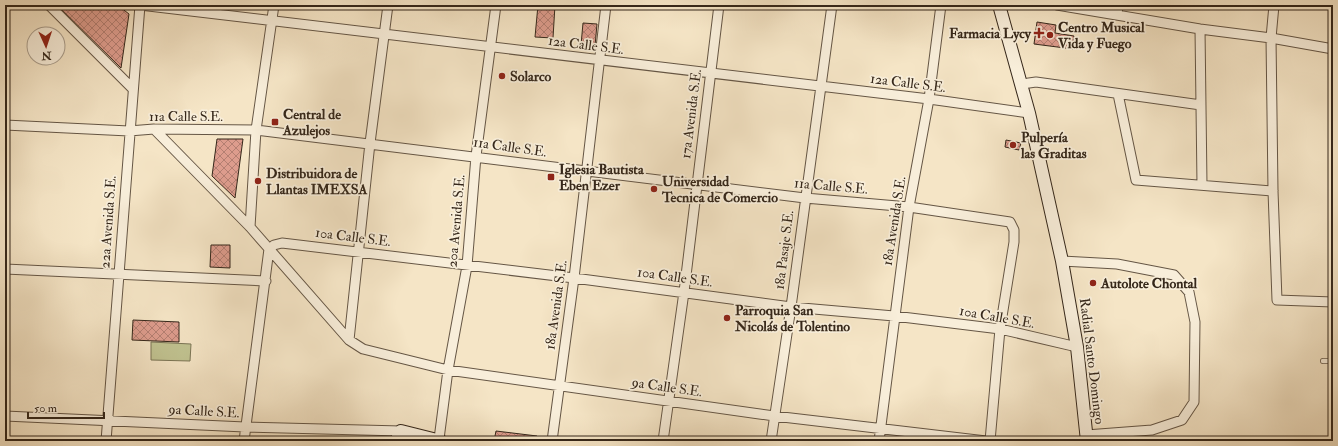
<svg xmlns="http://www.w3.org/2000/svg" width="1338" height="446" font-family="'IM FELL Double Pica',serif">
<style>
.pitch{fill:#c1c391;stroke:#7b7556}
.building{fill:url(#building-cross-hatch);stroke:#35271a}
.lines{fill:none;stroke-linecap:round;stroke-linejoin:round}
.service-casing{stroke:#655645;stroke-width:6}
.minor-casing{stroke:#655645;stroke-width:11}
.secondary-casing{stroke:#35271a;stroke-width:14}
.service{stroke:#f8eeda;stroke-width:4.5}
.minor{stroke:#f8eeda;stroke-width:9}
.secondary{stroke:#f8eeda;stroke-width:12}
.poi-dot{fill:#8f2418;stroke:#f8eeda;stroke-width:1.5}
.labels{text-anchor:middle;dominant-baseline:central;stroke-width:3.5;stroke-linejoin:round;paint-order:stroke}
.poi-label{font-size:14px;font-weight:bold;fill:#35271a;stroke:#f8eeda;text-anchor:start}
.street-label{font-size:14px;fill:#35271a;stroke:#f8eeda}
</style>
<defs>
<pattern id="building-cross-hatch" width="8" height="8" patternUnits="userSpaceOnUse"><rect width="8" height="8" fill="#dd9c8d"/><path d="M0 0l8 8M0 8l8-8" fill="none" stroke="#b47f72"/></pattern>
</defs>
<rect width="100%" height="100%" fill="#f5e5c6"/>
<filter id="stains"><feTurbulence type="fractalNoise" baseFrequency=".005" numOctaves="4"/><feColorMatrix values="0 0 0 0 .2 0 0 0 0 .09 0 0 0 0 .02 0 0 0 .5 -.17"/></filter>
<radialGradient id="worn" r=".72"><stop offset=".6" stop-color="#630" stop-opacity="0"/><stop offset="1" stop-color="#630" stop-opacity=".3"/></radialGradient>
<path class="pitch" d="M151 342 191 344 190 361 151 360Z"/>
<path class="building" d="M57 5H101L120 7 129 14 121 68Z
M538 5H555L553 38 535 37Z
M1037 22 1056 25 1055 33 1074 36 1073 49 1034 44Z
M583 23 597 24 595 46 581 45Z
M217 139H243L235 198 212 176Z
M1006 140 1021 143 1019 150 1005 147Z
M211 245H230V268L210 267Z
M133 320 179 322V342L132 340Z
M496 431 537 436 536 441H494Z"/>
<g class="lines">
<defs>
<path id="service" d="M1323 361H1333"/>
<path id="minor" d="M49 5 133 89
M140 5 929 99 1029 113
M1057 5 1200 29 1271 38 1333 49
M1274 5 1271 38 1273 191 1277 300 1333 302
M1117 15 1118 5
M1200 29 1202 185
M1022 84 1036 82 1201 105
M1118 94 1136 180 1273 191
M5 125 129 131 154 129 256 130 805 198 909 207 1010 222 1014 230V242L1000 329 990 441
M154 129 250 227 349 340 363 349 448 370 774 416 986 441
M250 227 256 130 274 5
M1062 261 1117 264 1174 275 1189 292 1195 322 1194 402 1182 420 1152 430 1086 435
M5 269 266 281
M349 340 370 143 388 5
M5 416 245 427 401 431
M439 439 448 370 467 266 476 156 496 5
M106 441 140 5
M244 441 269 249 274 245 282 243 574 278 791 307 894 316 1000 329 1077 347
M552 441 574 278 606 5
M663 441 684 292 719 5
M771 441 791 307 832 5
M879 441 909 207 929 99 941 5"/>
<path id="secondary" d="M999 5 1029 113 1062 261 1077 347 1087 441
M396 441 401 431 441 441"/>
</defs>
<use href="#service" class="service-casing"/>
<use href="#minor" class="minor-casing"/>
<use href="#secondary" class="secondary-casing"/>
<use href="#service" class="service"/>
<use href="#minor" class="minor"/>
<use href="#secondary" class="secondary"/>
</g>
<g class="poi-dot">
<path d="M1037 27h4v4h4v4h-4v4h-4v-4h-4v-4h4z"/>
<circle cx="1050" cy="35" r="4"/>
<circle cx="502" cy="76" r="4"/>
<rect x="271" y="118" width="8" height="8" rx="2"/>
<circle cx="1013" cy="145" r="4"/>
<rect x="547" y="173" width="8" height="8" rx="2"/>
<circle cx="258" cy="181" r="4"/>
<circle cx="654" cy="189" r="4"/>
<circle cx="1093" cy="283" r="4"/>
<circle cx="727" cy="318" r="4"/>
</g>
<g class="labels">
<g class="poi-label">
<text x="1058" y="27">Centro Musical<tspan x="1058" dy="16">Vida y Fuego</tspan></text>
<text x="1031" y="33" text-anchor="end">Farmacia Lycy</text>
<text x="510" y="76">Solarco</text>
<text x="283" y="114">Central de<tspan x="283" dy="16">Azulejos</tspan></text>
<text x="1021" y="137">Pulpería<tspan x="1021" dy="16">las Graditas</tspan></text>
<text x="559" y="169">Iglesia Bautista<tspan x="559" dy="16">Eben Ezer</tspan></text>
<text x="266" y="173">Distribuidora de<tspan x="266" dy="16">Llantas IMEXSA</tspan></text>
<text x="662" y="181">Universidad<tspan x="662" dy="16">Tecnica de Comercio</tspan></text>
<text x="1101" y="283">Autolote Chontal</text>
<text x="735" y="310">Parroquia San<tspan x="735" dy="16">Nicolás de Tolentino</tspan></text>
</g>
<g class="street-label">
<text transform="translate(586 45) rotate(7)">12a Calle S.E.</text>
<text transform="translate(908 83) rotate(7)">12a Calle S.E.</text>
<text transform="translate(691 114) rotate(-83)">17a Avenida S.E.</text>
<text x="186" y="116">11a Calle S.E.</text>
<text transform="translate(510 147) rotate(8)">11a Calle S.E.</text>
<text transform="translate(831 186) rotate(5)">11a Calle S.E.</text>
<text transform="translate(456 221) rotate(-85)">20a Avenida S.E.</text>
<text transform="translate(894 221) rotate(-81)">18a Avenida S.E.</text>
<text transform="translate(108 222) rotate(-86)">22a Avenida S.E.</text>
<text transform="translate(353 237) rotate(7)">10a Calle S.E.</text>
<text transform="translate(784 250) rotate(-83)">18a Pasaje S.E.</text>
<text transform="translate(675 277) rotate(8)">10a Calle S.E.</text>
<text transform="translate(556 305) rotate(-82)">18a Avenida S.E.</text>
<text transform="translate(997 317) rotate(10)">10a Calle S.E.</text>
<text transform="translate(1092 361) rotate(83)">Radial Santo Domingo</text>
<text transform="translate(667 387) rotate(8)">9a Calle S.E.</text>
<text transform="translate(204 411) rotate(3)">9a Calle S.E.</text>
</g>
</g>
<rect width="1338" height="446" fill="none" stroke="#f5e5c6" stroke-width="20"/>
<rect x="6" y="6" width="1326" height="434" fill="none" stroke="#35271a" stroke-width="2"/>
<rect x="10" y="10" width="1318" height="426" fill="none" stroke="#35271a"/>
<g transform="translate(46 46) rotate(177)"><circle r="19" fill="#f8eeda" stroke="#aa9e8d"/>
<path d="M0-3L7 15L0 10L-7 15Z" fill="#8f2418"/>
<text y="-6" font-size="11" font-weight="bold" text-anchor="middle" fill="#35271a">N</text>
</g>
<path d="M28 412v6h76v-6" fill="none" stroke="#35271a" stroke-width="2"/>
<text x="34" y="412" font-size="12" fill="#35271a" stroke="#f8eeda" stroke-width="3" paint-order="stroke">50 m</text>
<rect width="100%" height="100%" filter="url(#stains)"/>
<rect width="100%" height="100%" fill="url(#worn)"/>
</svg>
